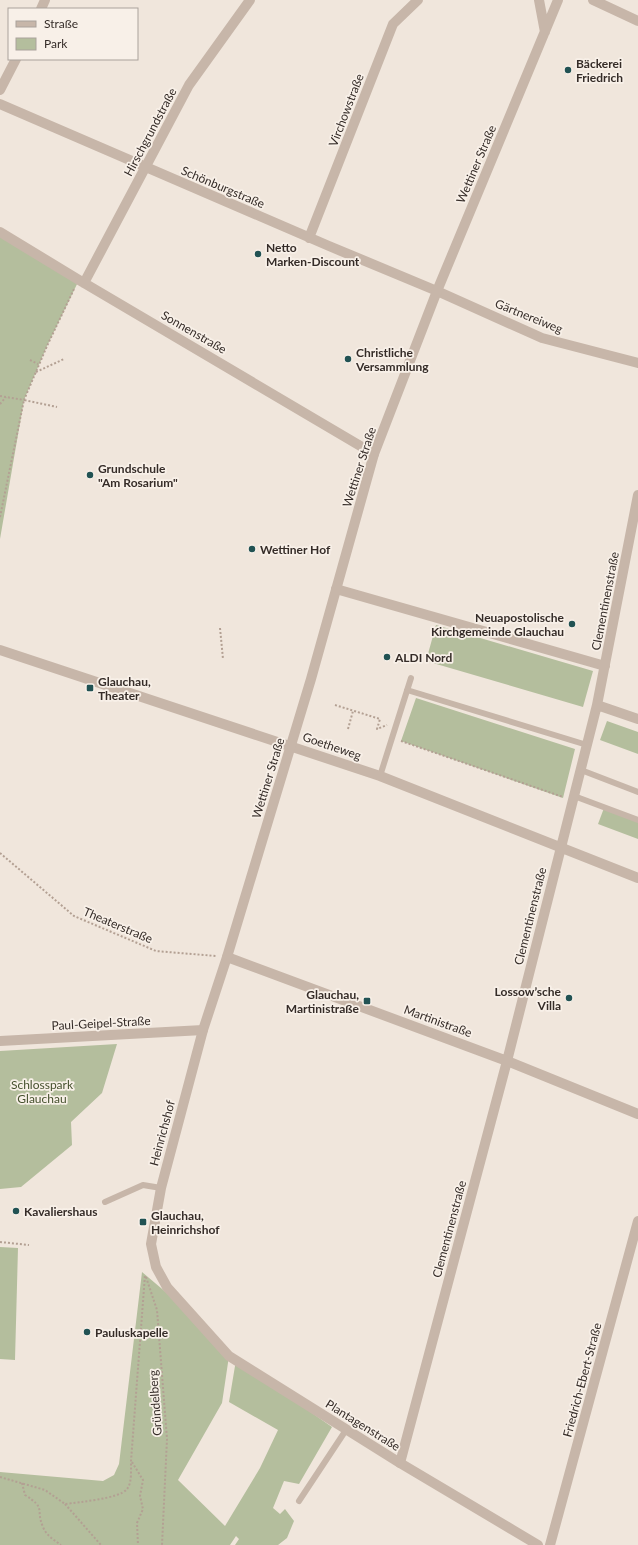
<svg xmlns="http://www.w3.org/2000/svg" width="638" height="1545" font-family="Lato,sans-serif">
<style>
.green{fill:#b4be9d}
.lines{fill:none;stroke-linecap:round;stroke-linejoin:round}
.path{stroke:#b3a093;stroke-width:2;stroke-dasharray:2 2;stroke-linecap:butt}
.service{stroke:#c7b6a9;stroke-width:6}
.minor{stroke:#c7b6a9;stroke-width:10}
.tertiary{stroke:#c7b6a9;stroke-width:10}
.poi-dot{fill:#215253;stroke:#f8f0e8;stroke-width:1.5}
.labels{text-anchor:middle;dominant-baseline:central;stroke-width:3.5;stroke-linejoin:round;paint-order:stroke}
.poi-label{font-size:12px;font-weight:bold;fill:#352c28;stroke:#f8f0e8;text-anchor:start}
.street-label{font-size:12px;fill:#352c28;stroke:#f8f0e8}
.park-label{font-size:12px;fill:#46512e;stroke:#f8f0e8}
</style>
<rect width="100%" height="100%" fill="#f0e6dc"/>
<path class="green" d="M0 232 79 280 47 346 24 400 0 539Z
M436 625 593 671 583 707 426 661Z
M416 698 575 749 563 798 401 741Z
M607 721 638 732V754L600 740Z
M604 808 638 820V839L598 824Z
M117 1044 102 1093 71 1122 72 1145 21 1187 0 1189V1051Z
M0 1247 18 1248 15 1360 0 1359Z
M142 1272 187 1310 229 1356 222 1403 178 1480 225 1526 260 1468 278 1430 229 1402 236 1360 332 1427 299 1484 284 1481 273 1508 280 1514 285 1509 294 1521 287 1538 278 1545H235L239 1539 234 1534 236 1536 230 1545H0V1472L103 1481 114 1475 119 1464Z"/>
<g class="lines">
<path class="path" d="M30 360 38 364
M36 372 64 359
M0 396 24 400 47 346 74 289
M0 404 6 397
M0 517 24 400 57 407
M220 628 223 659
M335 705 380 719 377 729 387 725
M348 729 353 711
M401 741 563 797
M0 853 74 916 156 951 216 956
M0 1242 29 1245
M146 1277 157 1310 167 1439 162 1545
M132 1462 143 1480 140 1496 143 1509 137 1523 138 1545
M0 1477 45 1490 65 1504C78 1502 119 1499 127 1489 132 1483 131 1470 131 1461L145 1275
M22 1483 25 1495C47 1509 35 1508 43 1527 46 1535 54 1540 61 1545
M65 1504 101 1545"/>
<path class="service" d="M407 690 587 745
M581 770 638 792
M380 776 411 678
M574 796 638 820
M105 1202 143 1185 161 1188
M299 1501 346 1430"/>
<path class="minor" d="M593 0 638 21
M41 9 45 0
M0 90 16 59
M0 104 329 246 437 291 542 338 638 363
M0 232 79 280 374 454
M309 238 393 24 418 0
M84 283 189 85 250 0
M336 589 605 666
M0 650 380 776 638 878
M597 705 638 719
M227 957 507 1061 638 1114
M0 1041 203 1030
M400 1463 507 1061 597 705 638 495
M550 1545 638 1221"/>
<path class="tertiary" d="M539 0 545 32
M538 1545 400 1463 229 1356 167 1287 156 1267 151 1244 161 1188 203 1030 227 957 311 679 374 454 437 291 558 0"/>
</g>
<g class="poi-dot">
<circle cx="568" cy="70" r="4"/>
<circle cx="258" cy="254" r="4"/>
<circle cx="348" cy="359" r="4"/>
<circle cx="90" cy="475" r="4"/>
<circle cx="252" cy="549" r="4"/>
<circle cx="572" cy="624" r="4"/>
<circle cx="387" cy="657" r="4"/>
<rect x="86" y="684" width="8" height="8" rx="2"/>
<circle cx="569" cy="998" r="4"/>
<rect x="363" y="997" width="8" height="8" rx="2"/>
<circle cx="16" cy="1211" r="4"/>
<rect x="139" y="1218" width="8" height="8" rx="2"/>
<circle cx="87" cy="1332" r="4"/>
</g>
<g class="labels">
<g class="poi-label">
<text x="576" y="63">Bäckerei<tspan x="576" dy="14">Friedrich</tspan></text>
<text x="266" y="247">Netto<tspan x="266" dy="14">Marken-Discount</tspan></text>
<text x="356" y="352">Christliche<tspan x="356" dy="14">Versammlung</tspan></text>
<text x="98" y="468">Grundschule<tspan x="98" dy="14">"Am Rosarium"</tspan></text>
<text x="260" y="549">Wettiner Hof</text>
<text x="564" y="617" text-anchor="end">Neuapostolische<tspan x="564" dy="14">Kirchgemeinde Glauchau</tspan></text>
<text x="395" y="657">ALDI Nord</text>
<text x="98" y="681">Glauchau,<tspan x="98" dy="14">Theater</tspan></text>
<text x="561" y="991" text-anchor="end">Lossow’sche<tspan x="561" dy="14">Villa</tspan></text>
<text x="359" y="994" text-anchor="end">Glauchau,<tspan x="359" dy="14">Martinistraße</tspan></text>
<text x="24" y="1211">Kavaliershaus</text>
<text x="151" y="1215">Glauchau,<tspan x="151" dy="14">Heinrichshof</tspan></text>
<text x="95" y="1332">Pauluskapelle</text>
</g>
<g class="street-label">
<text transform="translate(346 110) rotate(-69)">Virchowstraße</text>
<text transform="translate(150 132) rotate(-62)">Hirschgrundstraße</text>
<text transform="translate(476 164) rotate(-67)">Wettiner Straße</text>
<text transform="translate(223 187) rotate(23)">Schönburgstraße</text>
<text transform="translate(529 316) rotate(22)">Gärtnereiweg</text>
<text transform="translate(194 332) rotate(30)">Sonnenstraße</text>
<text transform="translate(359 467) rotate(-72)">Wettiner Straße</text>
<text transform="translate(605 601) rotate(-79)">Clementinenstraße</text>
<text transform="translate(332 746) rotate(19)">Goetheweg</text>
<text transform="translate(268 778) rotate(-73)">Wettiner Straße</text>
<text transform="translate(530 916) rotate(-76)">Clementinenstraße</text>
<text transform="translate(118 925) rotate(23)">Theaterstraße</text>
<text transform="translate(438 1021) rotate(20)">Martinistraße</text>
<text transform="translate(101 1023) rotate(-3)">Paul-Geipel-Straße</text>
<text transform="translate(162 1133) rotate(-75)">Heinrichshof</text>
<text transform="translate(449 1229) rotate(-75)">Clementinenstraße</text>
<text transform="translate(582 1380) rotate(-75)">Friedrich-Ebert-Straße</text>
<text transform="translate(155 1403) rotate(-94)">Gründelberg</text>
<text transform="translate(363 1425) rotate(32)">Plantagenstraße</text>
</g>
<g class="park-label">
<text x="42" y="1084">Schlosspark<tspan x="42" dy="14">Glauchau</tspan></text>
</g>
</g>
<rect x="8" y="8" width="130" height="52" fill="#f8f0e8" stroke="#aaa29b"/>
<rect x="16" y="21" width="20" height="6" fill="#c7b6a9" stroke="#aaa29b"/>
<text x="44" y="28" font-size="12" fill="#352c28">Straße</text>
<rect x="16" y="38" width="20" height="12" fill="#b4be9d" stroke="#aaa29b"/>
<text x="44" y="48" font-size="12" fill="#352c28">Park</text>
</svg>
